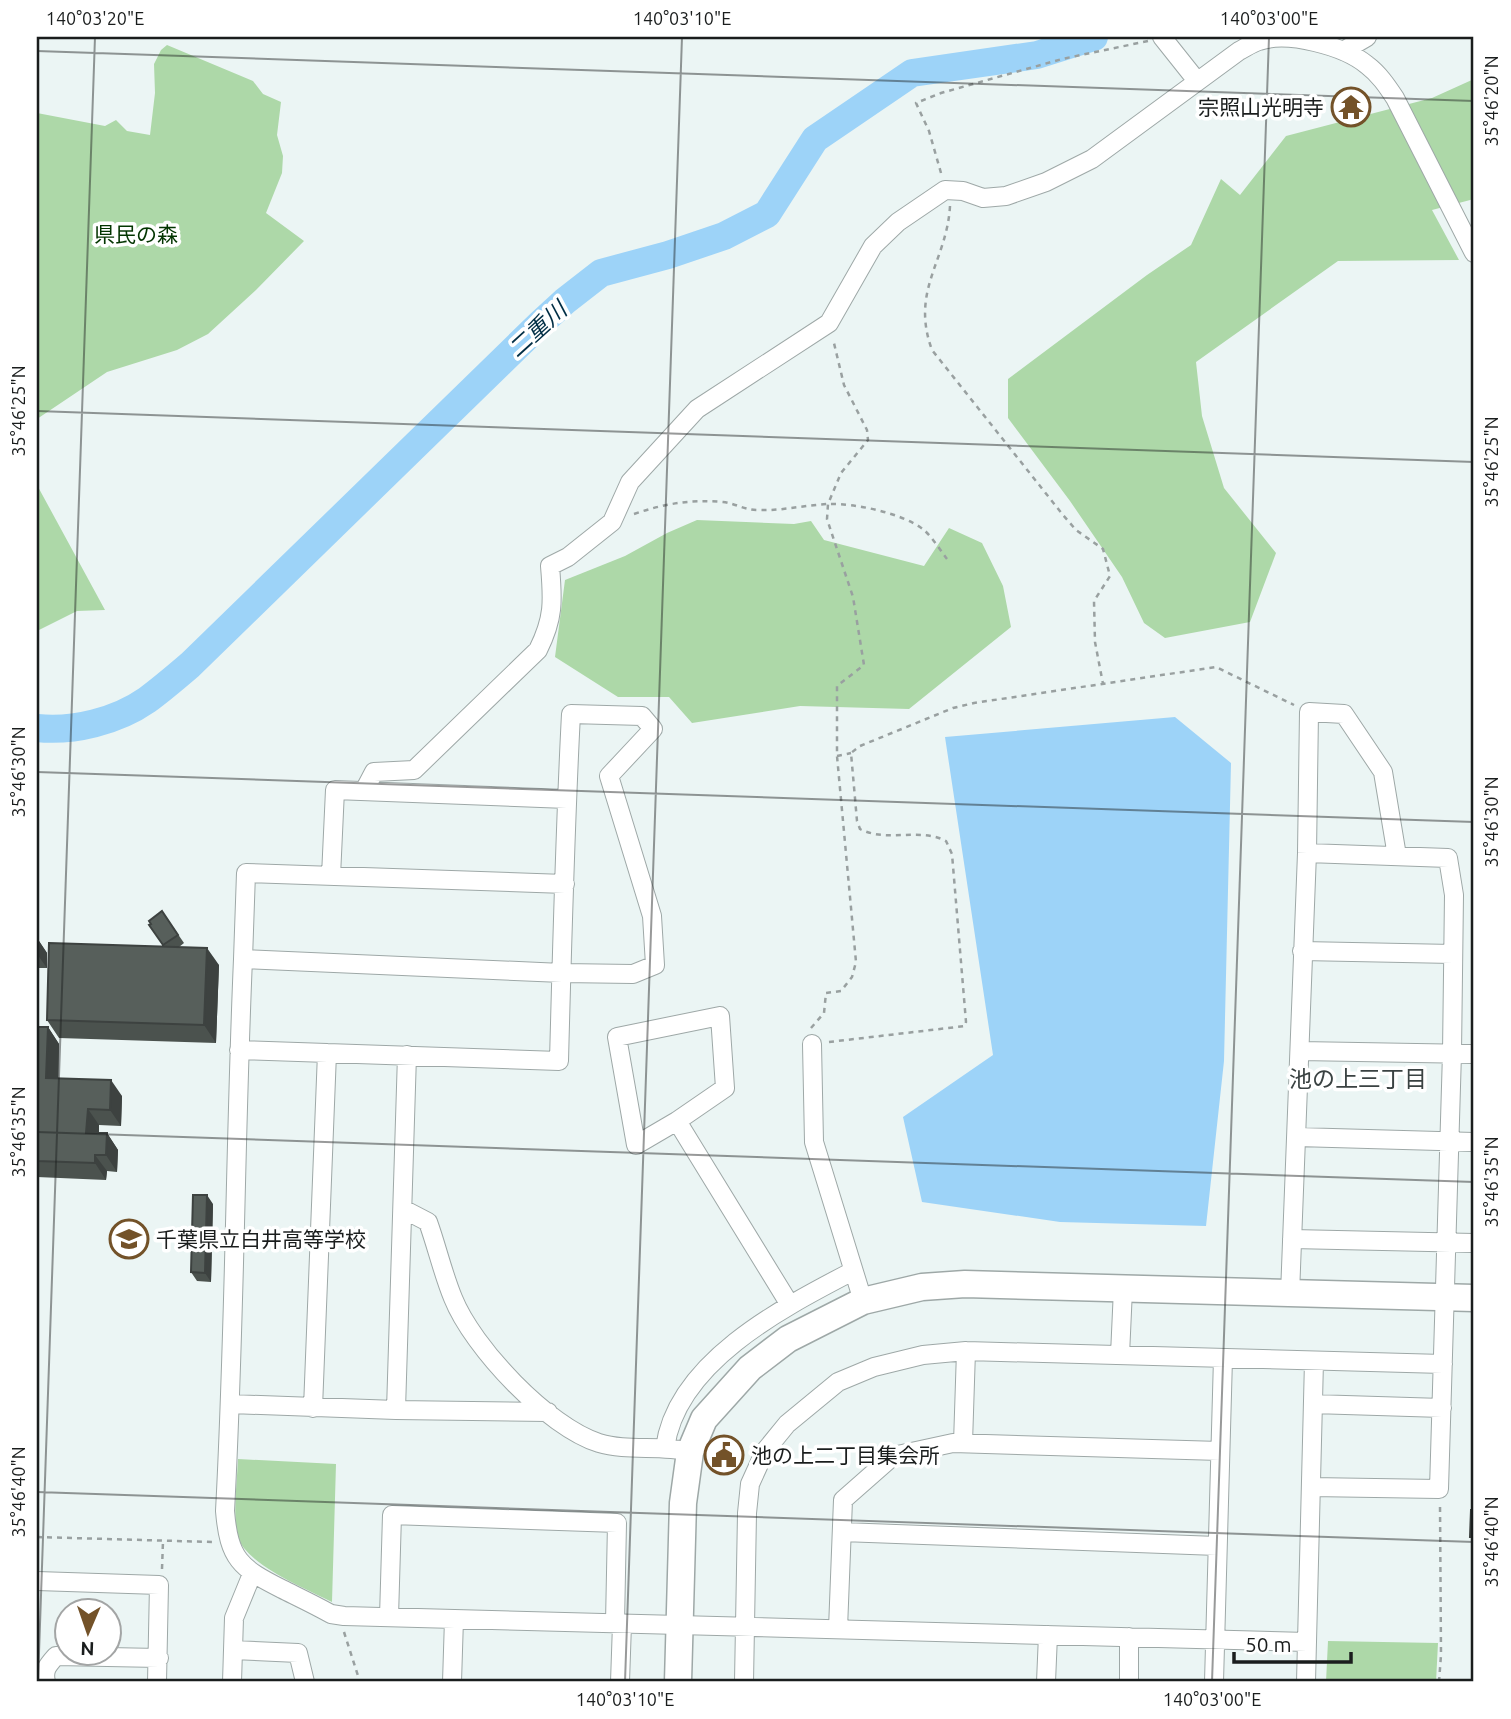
<svg xmlns="http://www.w3.org/2000/svg" width="1511" height="1719" font-family="Ubuntu,'Noto Sans JP',sans-serif">
<style>
.green{fill:#add8a8}
.water{fill:#9dd3f8}
.lines{fill:none;stroke-linecap:round;stroke-linejoin:round}
.river{stroke:#9dd3f8;stroke-width:28}
.street-casing{stroke:#9ea8a7;stroke-width:20}
.secondary-casing{stroke:#9ea8a7;stroke-width:29}
.path{stroke:#99a0a0;stroke-width:2.5;stroke-dasharray:5 5;stroke-linecap:butt}
.street{stroke:#fff;stroke-width:18}
.secondary{stroke:#fff;stroke-width:26}
.wall{fill:#4b524e}
.shaded-wall{fill:#3d4240}
.building{fill:#575f5b;stroke:#3d4240;stroke-width:2}
.ticks{fill:none;stroke:#1a1d1d;stroke-width:2;stroke-opacity:0.45}
.labels{text-anchor:middle;dominant-baseline:central;stroke-width:7;stroke-linejoin:round;paint-order:stroke}
.poi-label{font-size:21px;fill:#1a1d1d;stroke:#fff;text-anchor:start}
.park-label{font-size:21px;fill:#033501;stroke:#fff}
.water-label{font-size:23px;font-style:italic;fill:#002e45;stroke:#fff}
.neighbourhood-label{font-size:23px;fill:#3a4242;stroke:#fff}
.neatline{fill:none;stroke:#1a1d1d;stroke-width:2.5}
.ticks-label{font-size:18px;text-anchor:middle;fill:#1a1d1d}
</style>
<rect width="100%" height="100%" fill="#ebf5f4"/>
<path class="green" d="M167 45 253 81 263 94 281 102 277 135 283 156 282 173 266 213 304 241 256 290 208 334 177 350 107 372 37 419V113L105 126 116 120 127 131 150 135 155 93 154 64 161 50Z
M1474 79V199L1432 210 1459 260 1338 261 1196 362 1202 416 1224 488 1276 553 1250 622 1165 638 1144 623 1122 577 1070 501 1008 418V379L1147 275 1191 245 1221 179 1240 195 1286 136 1432 98Z
M37 485 105 610 77 611 37 631Z
M697 520 794 524 811 521 824 540 924 566 949 528 982 543 1003 586 1011 627 909 709 800 706 692 723 669 697H618L555 657 565 580 625 556 667 533Z
M238 1459 336 1464 332 1602C307 1589 243 1564 237 1534 233 1510 237 1483 238 1459Z
M1328 1641 1438 1643 1436 1682H1326Z"/>
<path class="water" d="M1175 717 1231 763 1224 1061 1206 1226 1060 1222 922 1202 903 1117 993 1055 945 737Z"/>
<g class="lines">
<path class="river" d="M37 728C73 732 117 721 147 700 162 689 176 677 190 665L541 323 565 301 601 273 668 255 724 236 767 214 815 139 912 73 1037 55 1094 37"/>
<defs>
<path id="street" d="M1162 37 1197 81
M1343 51 1367 37
M364 791 374 772 414 770 538 650C554 618 553 601 550 566L568 557 612 522 630 482 697 409 829 323 873 246 898 222 945 190 963 191 983 198 1006 196 1046 182 1092 159 1239 51C1245 48 1252 43 1259 41 1288 31 1344 46 1367 65 1379 74 1387 86 1395 98L1474 253
M1307 853 1448 858 1454 895 1452 1053 1439 1489 1311 1487
M331 876 335 790 567 799
M1302 951 1453 954
M243 959 246 873 565 884
M812 1044 814 1142 863 1301
M239 1050 559 1061C562 945 565 829 571 714L642 716 653 729 609 776 652 916 655 965 633 974 562 973 243 959C235 1143 235 1327 225 1511 229 1559 240 1568 282 1589 298 1597 315 1605 331 1614L344 1616 1307 1642
M1300 1051 1474 1054
M677 1121 725 1088 720 1016 617 1037 636 1145 677 1121 790 1305
M1297 1137 1474 1142
M403 1209 428 1222C437 1247 443 1274 453 1298 473 1348 548 1427 599 1443 628 1452 661 1444 690 1452
M1292 1239 1474 1243
M1290 1294 1307 853 1309 712 1344 714 1383 772 1397 856
M1120 1355 1123 1289
M231 1404 396 1410 548 1412
M1313 1404 1442 1408
M313 1408 327 1053
M396 1410 407 1055
M963 1443 966 1351
M665 1448C676 1362 784 1307 853 1271
M842 1532 1217 1546
M37 1581 159 1585 157 1682
M389 1617 392 1515 617 1523 615 1623
M838 1629 843 1500 893 1456 953 1443 1220 1451
M233 1650 298 1653 305 1682
M46 1682C43 1670 48 1665 56 1656L159 1658
M232 1682 234 1618 252 1574
M452 1682 454 1619
M620 1682 622 1624
M744 1682 747 1513 750 1484 765 1451 787 1424 838 1382 874 1367 923 1355 966 1351 1443 1364
M1046 1682 1048 1635
M1129 1682V1637
M1214 1682 1223 1358
M1306 1682 1314 1361"/>
<path id="secondary" d="M678 1682 683 1503 690 1452 704 1419 750 1368 788 1339 863 1301 922 1287 965 1284 1474 1298"/>
</defs>
<use href="#street" class="street-casing"/>
<use href="#secondary" class="secondary-casing"/>
<path class="path" d="M941 173 929 131 916 103 941 93 1062 59 1148 41
M950 206C947 261 910 290 932 350L1063 515 1076 530 1103 549 1110 576 1094 601 1095 642 1103 684
M634 514C663 504 691 499 723 502 735 503 743 510 758 510 782 511 805 505 828 504 854 503 903 513 924 530 933 538 940 550 947 559
M837 756 851 753
M811 1028 824 1013 826 993 841 991 852 977 856 962 837 756V686L864 665 853 597 827 519 828 504 841 473 868 440 867 430 844 385 833 339
M829 1042 965 1026 966 1022 952 854 946 841C919 827 887 843 860 829L857 821 851 753 860 746 953 708 974 703 1216 667 1294 705
M37 1537 212 1542
M162 1569 163 1541
M344 1632 360 1682
M1439 1682 1441 1655 1440 1504"/>
<use href="#street" class="street"/>
<use href="#secondary" class="secondary"/>
</g>
<path class="wall" d="M162 911 184 943 179 947 219 965 216 1043 59 1038 47 1020 164 946 149 925Z
M37 938 47 953V968H37Z
M37 1027H48L59 1044 58 1078 122 1096 121 1126 99 1125V1133H107L118 1150 117 1172 107 1171 106 1180 37 1177Z
M213 1204 211 1282 197 1281 191 1272Z"/>
<path class="shaded-wall" d="M37 938 47 953V968L37 954Z
M207 948 219 965 216 1043 204 1025Z
M48 1027 59 1044 58 1094 46 1078Z
M111 1080 122 1096 121 1126 110 1110Z
M88 1109 99 1125 98 1149 86 1133Z
M107 1133 118 1150 117 1172 106 1155Z
M95 1155 107 1171 106 1180 95 1163Z
M207 1195 213 1204 211 1282 205 1273Z"/>
<path class="building" d="M162 911 178 935 163 945 149 925 151 924 149 921Z
M49 943 207 948 204 1025 47 1020Z
M37 1027H48L46 1078 111 1080 110 1110 88 1109 86 1133H107L106 1155H95V1163L37 1161Z
M193 1195H207L205 1273 191 1272Z
M1471 1510H1474V1537H1470Z"/>
<path class="ticks" d="M37 51 1474 101M37 411 1474 462M37 772 1474 822M37 1132 1474 1182M37 1492 1474 1542M38 1682 95 37M625 1682 682 37M1212 1682 1269 37"/>
<defs>
<symbol id="temple-ring" viewBox="-11 -11 22 22"><circle r="9.5" fill="#fff" stroke="#735229" stroke-width="1.5"/><path d="M0-6L5-2H3V0L6.5 2.5H4V6H1.5V3h-3V6H-4V2.5H-6.5L-3 0V-2H-5Z" fill="#735229"/></symbol>
<symbol id="school-ring" viewBox="-11 -11 22 22"><circle r="9.5" fill="#fff" stroke="#735229" stroke-width="1.5"/><path d="M0-5L7-2L0 1L-7-2ZM-4 1L0 2.5L4 1V4Q0 6-4 4Z" fill="#735229"/></symbol>
<symbol id="civic-ring" viewBox="-11 -11 22 22"><circle r="9.5" fill="#fff" stroke="#735229" stroke-width="1.5"/><path d="M-.6-6.5H3V-4.5H.6V-3L4-1V1h2V6H-6V1h2V-1L-.6-3ZM-1.2 2.5V6h2.4V2.5Z" fill="#735229"/></symbol>
</defs>
<g fill-rule="evenodd">
<use href="#temple-ring" x="1329" y="85" width="44" height="44"/>
<use href="#school-ring" x="107" y="1217" width="44" height="44"/>
<use href="#civic-ring" x="702" y="1433" width="44" height="44"/>
</g>
<g class="labels">
<g class="poi-label">
<text x="1324" y="107" text-anchor="end">宗照山光明寺</text>
<text x="156" y="1239">千葉県立白井高等学校</text>
<text x="751" y="1455">池の上二丁目集会所</text>
</g>
<g class="park-label">
<text x="136" y="234">県民の森</text>
</g>
<g class="water-label">
<text transform="translate(537 329) rotate(-42)">二重川</text>
</g>
<g class="neighbourhood-label">
<text x="1358" y="1078">池の上三丁目</text>
</g>
</g>
<rect width="1511" height="1719" fill="none" stroke="#ffffff" stroke-width="77"/>
<g transform="translate(88 1632) rotate(182)"><circle r="33" fill="#ffffff" stroke="#a3a5a5" stroke-width="2"/>
<path d="M0-5L12 26L0 18L-12 26Z" fill="#735229"/>
<text y="-10" font-size="19" font-weight="bold" text-anchor="middle" fill="#1a1d1d">N</text>
</g>
<path d="M1234 1652v10h117v-10" fill="none" stroke="#1a1d1d" stroke-width="3.5"/>
<text x="1245" y="1652" font-size="21" fill="#1a1d1d" stroke="#ffffff" stroke-width="5" paint-order="stroke">50 m</text>
<rect x="38" y="38" width="1434" height="1642" class="neatline"/>
<g class="ticks-label">
<text x="95" y="25">140°03'20"E</text>
<text x="682" y="25">140°03'10"E</text>
<text x="1269" y="25">140°03'00"E</text>
<text transform="translate(1492 101) rotate(-90)" y="6">35°46'20"N</text>
<text transform="translate(19 411) rotate(-90)" y="6">35°46'25"N</text>
<text transform="translate(1492 462) rotate(-90)" y="6">35°46'25"N</text>
<text transform="translate(19 772) rotate(-90)" y="6">35°46'30"N</text>
<text transform="translate(1492 822) rotate(-90)" y="6">35°46'30"N</text>
<text transform="translate(19 1132) rotate(-90)" y="6">35°46'35"N</text>
<text transform="translate(1492 1182) rotate(-90)" y="6">35°46'35"N</text>
<text transform="translate(19 1492) rotate(-90)" y="6">35°46'40"N</text>
<text transform="translate(1492 1542) rotate(-90)" y="6">35°46'40"N</text>
<text x="625" y="1706">140°03'10"E</text>
<text x="1212" y="1706">140°03'00"E</text>
</g>
</svg>
